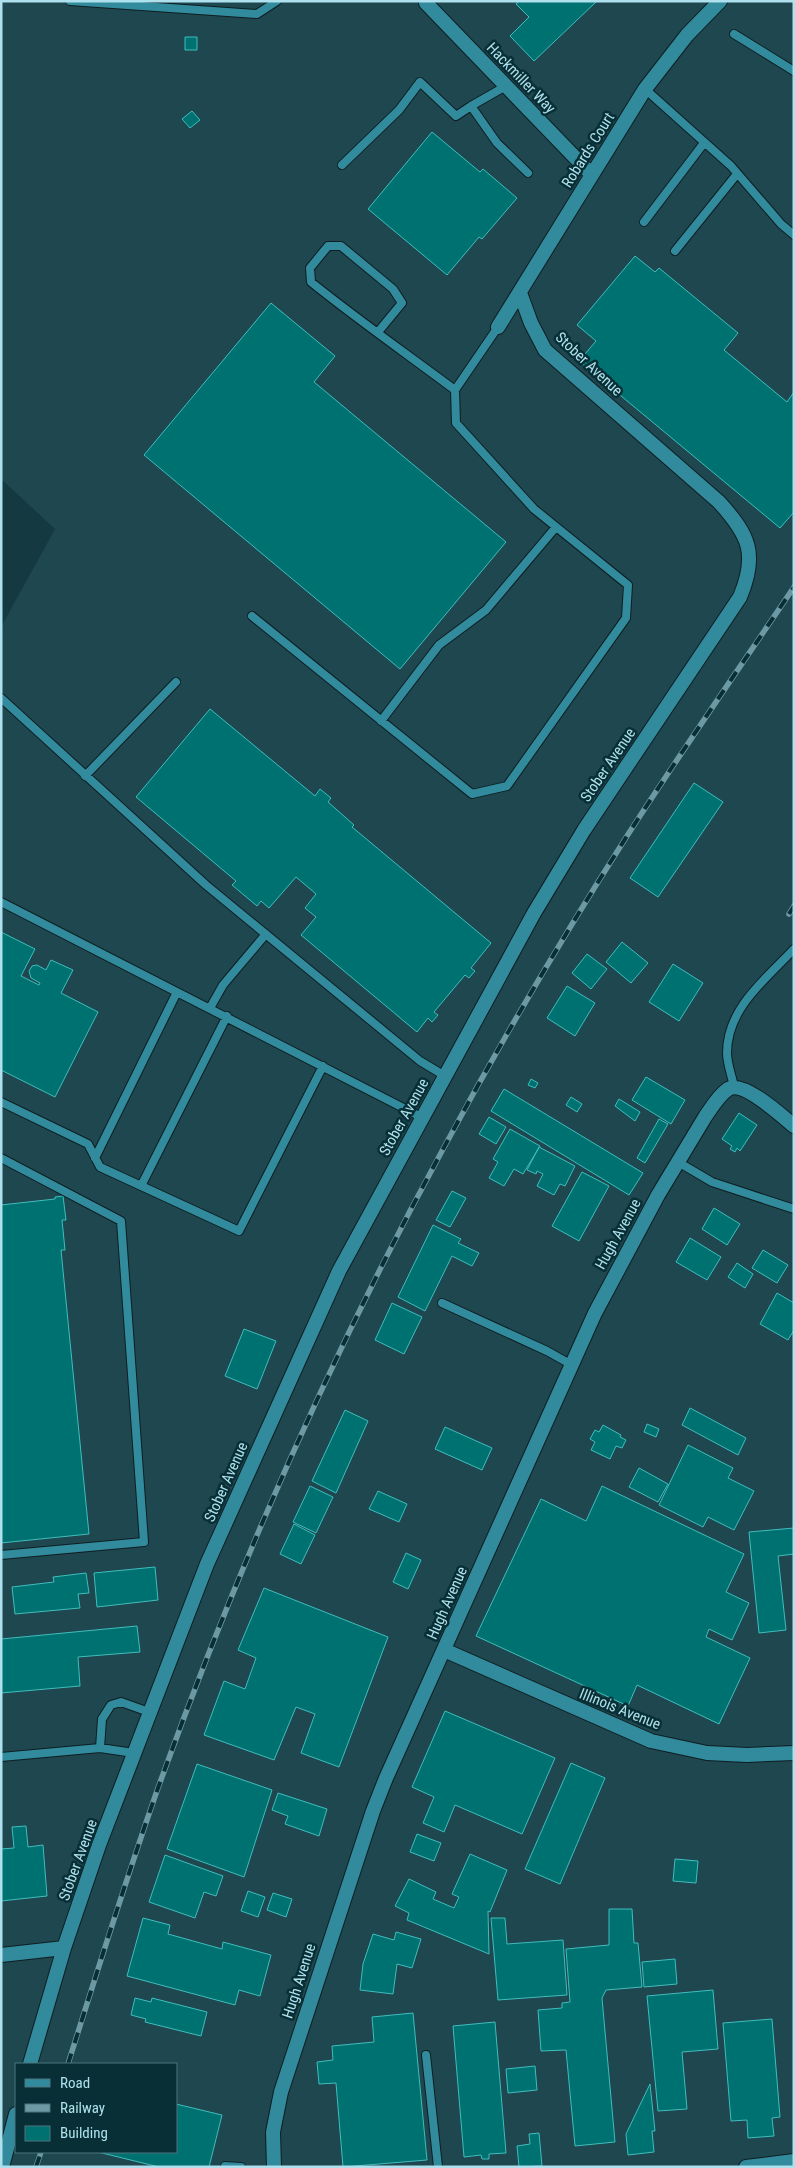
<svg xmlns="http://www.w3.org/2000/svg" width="795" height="2168" font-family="'Roboto Condensed',sans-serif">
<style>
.built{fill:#1e4750;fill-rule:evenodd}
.building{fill:#007171;stroke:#3fbebd}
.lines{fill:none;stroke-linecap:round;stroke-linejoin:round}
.service-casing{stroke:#0f1e21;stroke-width:10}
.minor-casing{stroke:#0f1e21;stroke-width:16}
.service{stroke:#318b9d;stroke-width:8}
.minor{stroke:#318b9d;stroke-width:14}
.rail-casing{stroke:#6c99a3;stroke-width:5.5}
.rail{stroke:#082f36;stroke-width:4;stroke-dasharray:11;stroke-linecap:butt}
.labels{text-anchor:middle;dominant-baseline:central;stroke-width:5;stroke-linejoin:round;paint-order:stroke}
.street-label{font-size:15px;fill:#aee1ed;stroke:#082f36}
</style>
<rect width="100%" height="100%" fill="#143941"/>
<path class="built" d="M1 1H794V2167H1V627L55 529 1 479ZM16 2064H176V2152H16Z"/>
<path class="building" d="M519 1H597L534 61 510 36 529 17 516 4Z
M185 37H197V50H185Z
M192 111 200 120 190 128 182 119Z
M432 132 480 172 483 169 517 198 482 239 479 237 447 275 368 209Z
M635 256 655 272 659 268 738 333 724 350 787 402 794 392V512L780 528 579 361 596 341 577 325Z
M271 303 335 356 314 382 506 542 400 669 144 455Z
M210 709 315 796 320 789 331 798 328 802 354 825 352 827 491 943 471 968 475 971 469 978 465 975 434 1012 438 1015 432 1022 428 1018 417 1032 301 935 316 917 305 908 316 894 296 877 269 908 261 901 257 906 232 885 236 881 136 797Z
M694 783 723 802 658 897 630 878Z
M1 932 35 949 21 976 39 985 40 983 31 978 29 971 32 966 37 965 46 970 51 960 73 970 61 993 98 1012 55 1097 1 1070Z
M622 942 648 963 631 983 606 962Z
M587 954 607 969 591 989 572 973Z
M673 964 703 983 679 1021 649 1002Z
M567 986 595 1003 575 1036 547 1018Z
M646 1077 685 1100 671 1124 632 1100Z
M531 1079 538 1083 535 1088 528 1085Z
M504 1089 643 1173 629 1195 491 1111Z
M571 1097 582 1104 577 1112 566 1105Z
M619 1099 640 1112 635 1121 615 1106Z
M739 1113 757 1125 740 1151 737 1148 735 1152 730 1149 732 1146 722 1139Z
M489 1117 506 1127 496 1144 479 1134Z
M659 1119 668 1124 645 1163 637 1158Z
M510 1129 540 1146 523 1174 514 1169 504 1186 489 1178 498 1162 493 1159Z
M539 1147 575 1166 565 1186 560 1184 554 1195 537 1186 543 1174 537 1171 536 1174 527 1170Z
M582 1172 609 1186 579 1241 552 1226Z
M452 1191 466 1198 450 1227 436 1220Z
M63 1196 66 1220H62L65 1250H61L89 1534 1 1543V1205L55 1199V1197Z
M714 1208 740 1224 727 1245 702 1229Z
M433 1225 461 1239 458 1243 479 1253 472 1266 452 1256 425 1311 398 1297Z
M690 1238 721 1257 707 1280 676 1262Z
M763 1250 788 1265 777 1283 752 1268Z
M737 1263 753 1274 745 1288 728 1277Z
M777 1293 794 1303V1330L788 1340 760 1324Z
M392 1303 422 1317 404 1354 375 1340Z
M244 1329 276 1341 257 1389 225 1376Z
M690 1408 746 1438 738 1455 682 1425Z
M345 1410 368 1421 336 1493 312 1481Z
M647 1424 659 1429 656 1437 644 1432Z
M603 1425 621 1435 620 1437 626 1440 622 1448 616 1446 610 1459 591 1450 595 1442 590 1439 595 1430 599 1432Z
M445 1427 492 1448 482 1470 435 1449Z
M688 1445 733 1468 728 1478 754 1491 734 1530 708 1517 703 1527 659 1505Z
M639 1468 668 1484 658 1502 629 1487Z
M310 1486 333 1497 316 1533 293 1522Z
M602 1486 744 1554 726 1592 749 1603 732 1640 709 1629 706 1637 750 1658 719 1724 637 1685 628 1706 476 1636 541 1499 586 1521Z
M378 1491 407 1504 399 1522 369 1509Z
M294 1524 315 1535 301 1564 280 1554Z
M794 1528V1554L778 1556 786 1630 759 1633 749 1532Z
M406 1553 421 1560 408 1589 393 1582Z
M155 1567 158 1600 97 1607 94 1573Z
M86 1573 89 1593 78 1594 80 1608 15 1614 12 1587 54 1582 53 1577Z
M264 1588 388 1637 339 1767 301 1753 315 1714 296 1707 274 1760 204 1735 224 1681 245 1689 256 1658 238 1650Z
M137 1626 140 1652 78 1657 80 1686 1 1693V1639Z
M445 1711 555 1758 522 1834 455 1805 444 1832 423 1823 434 1797 412 1787Z
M571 1763 605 1778 560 1884 525 1869Z
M197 1764 272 1790 244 1877 167 1849Z
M278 1793 327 1809 319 1836 285 1824 288 1816 272 1810Z
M26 1826 28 1847 43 1845 47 1896 1 1901V1849L14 1848 12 1827Z
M417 1834 441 1843 434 1861 410 1852Z
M470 1854 507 1870 490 1912 488 1911 489 1954 407 1920 409 1913 395 1906 409 1879 436 1892 433 1899 454 1908 459 1897 452 1894Z
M165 1855 223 1876 216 1896 204 1892 195 1918 149 1902Z
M675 1859 698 1861 696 1883 673 1881Z
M248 1891 265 1897 258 1917 241 1911Z
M273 1893 292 1899 286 1917 267 1910Z
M609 1909H632L634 1943H638L642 1987 606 1990 602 1998 615 2142 575 2146 566 2050 541 2051 538 2010 562 2008V2003L570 2002 566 1949 609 1945Z
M143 1918 170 1925 168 1934 222 1949 223 1942 271 1955 260 1996 239 1990 235 2005 127 1976Z
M491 1918H505L507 1944 563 1940 567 1995 498 2000Z
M396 1932 421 1939 412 1968 397 1964 393 1994 360 1990 363 1964 373 1934 394 1940Z
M675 1959 677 1984 644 1987 642 1962Z
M713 1990 718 2049 682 2052 687 2109 658 2111 647 1996Z
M135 1998 151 2002 152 1998 207 2012 201 2036 145 2022 146 2019 131 2015Z
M413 2013 427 2160 343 2167 336 2083 319 2084 317 2062 333 2060 332 2046 374 2042 372 2017Z
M772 2019 780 2117 772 2118 774 2136 748 2138 747 2120 731 2121 723 2023Z
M495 2022 506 2153 489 2154V2159H482L481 2155 464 2157 453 2026Z
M535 2066 537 2090 508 2093 506 2069Z
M650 2084 655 2131H652L654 2152 628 2155 626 2134Z
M176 2104 222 2115 209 2167H159L98 2152H176Z
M539 2133 542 2166 519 2167 517 2146 530 2144 529 2134Z"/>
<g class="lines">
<defs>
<path id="service" d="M70 1 257 14 277 1
M734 34 794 71
M506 86 471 106 497 143 528 173
M645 89 731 166 781 224 794 235
M342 165 399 110 420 82 456 116 471 106
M644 222 704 143
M675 251 737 174
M378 332 402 303 393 289 341 246H328L310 268 311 282C358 320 407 354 455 390
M252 616 472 794 507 786 626 618 628 585 534 509 456 423 455 390 498 327
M1 698 206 885 420 1061 445 1076
M381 721 439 645 486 610 556 527
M85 776 176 682
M1 902 423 1118
M210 1008 223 985 266 934
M734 1087C732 1076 727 1064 727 1053 727 1008 766 979 794 949
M1 1102 88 1144 100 1167 239 1231 323 1066
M1 1158 121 1221 144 1542 1 1555
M95 1158 177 992
M678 1162 712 1182 794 1209
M141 1186 227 1016
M442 1303 547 1351 572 1365
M134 1753 100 1748 102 1719 111 1705 121 1702 149 1712
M1 1757 100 1748
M426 2055 438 2167
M225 2166 241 2167"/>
<path id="minor" d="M426 3 592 175
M498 327 645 89 687 35 720 1
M444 1650 651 1741 707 1753 747 1755 794 1753
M1 1955 64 1948
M30 2064 64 1948 99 1845 207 1564 339 1271 534 913 584 830 740 597C758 554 749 535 719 502L545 350 531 323 520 293
M2 2167 16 2114
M274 2167 273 2132 281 2092 373 1811 386 1778 595 1313 658 1195 705 1117C712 1107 718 1096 728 1089 743 1080 782 1116 794 1126
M746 2167 794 2161"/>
</defs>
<use href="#service" class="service-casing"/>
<use href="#minor" class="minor-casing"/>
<use href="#service" class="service"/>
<use href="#minor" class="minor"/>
<defs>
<path id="rail" d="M789 914 794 906
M68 2064C97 1972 126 1879 158 1788 237 1569 331 1355 442 1151 500 1043 562 938 627 836 681 752 738 670 794 587
M36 2167 41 2152"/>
</defs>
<use href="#rail" class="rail-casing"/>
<use href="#rail" class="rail"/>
</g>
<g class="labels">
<g class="street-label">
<text transform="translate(521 78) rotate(46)">Hackmiller Way</text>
<text transform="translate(588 150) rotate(-58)">Robards Court</text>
<text transform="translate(589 364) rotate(43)">Stober Avenue</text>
<text transform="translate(608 765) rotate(-56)">Stober Avenue</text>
<text transform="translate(404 1117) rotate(-61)">Stober Avenue</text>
<text transform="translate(618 1234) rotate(-61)">Hugh Avenue</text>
<text transform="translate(226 1482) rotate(-66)">Stober Avenue</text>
<text transform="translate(447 1603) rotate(-66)">Hugh Avenue</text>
<text transform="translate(620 1709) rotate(22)">Illinois Avenue</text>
<text transform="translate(78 1860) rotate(-70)">Stober Avenue</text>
<text transform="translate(299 1981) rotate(-72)">Hugh Avenue</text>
</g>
</g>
<rect width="795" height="2168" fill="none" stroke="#aee1ed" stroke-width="5"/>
<rect x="15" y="2063" width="162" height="90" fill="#082f36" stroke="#4a767f"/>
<rect x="25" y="2079" width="25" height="8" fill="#318b9d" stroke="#4a767f"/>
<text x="60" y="2088" font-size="15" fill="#aee1ed">Road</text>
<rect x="25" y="2104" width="25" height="8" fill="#6c99a3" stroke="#4a767f"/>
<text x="60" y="2113" font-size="15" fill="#aee1ed">Railway</text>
<rect x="25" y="2126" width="25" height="15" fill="#007171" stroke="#4a767f"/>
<text x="60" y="2138" font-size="15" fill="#aee1ed">Building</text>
</svg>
